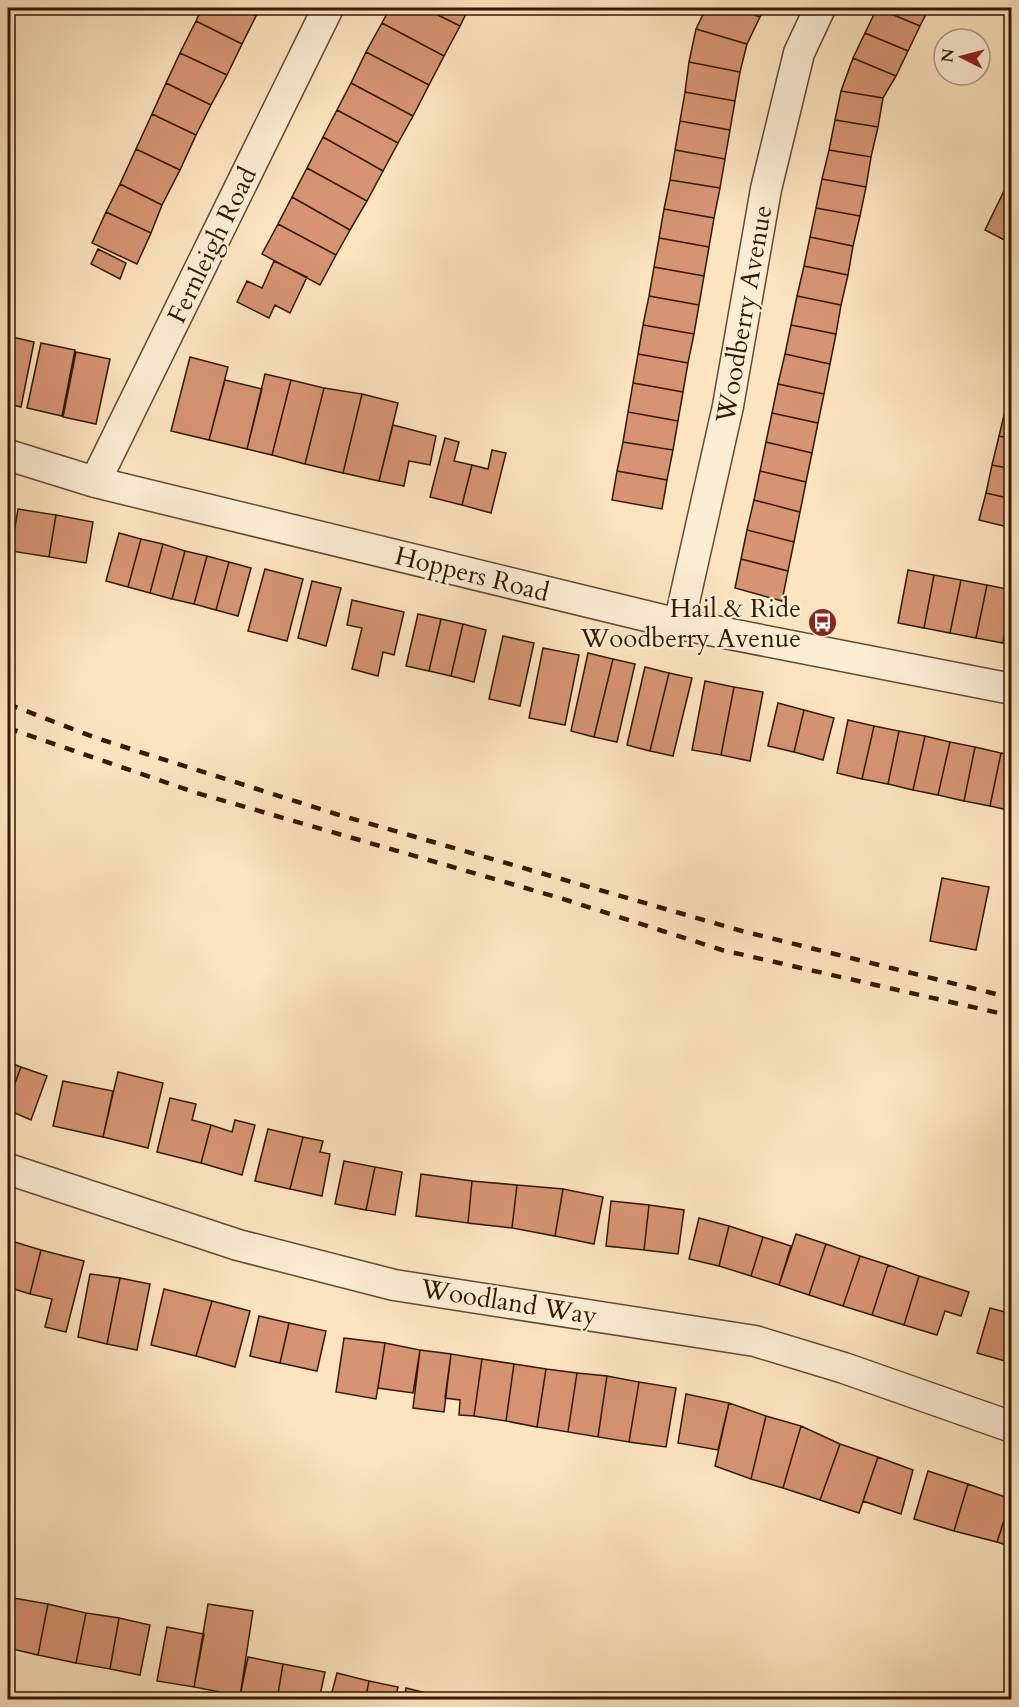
<svg xmlns="http://www.w3.org/2000/svg" width="1019" height="1707" font-family="Cardo,serif">
<style>
.building{fill:#d69472;stroke:#321901;stroke-width:1.5}
.lines{fill:none;stroke-linecap:round;stroke-linejoin:round}
.minor-casing{stroke:#644c30;stroke-width:33}
.minor{stroke:#fcedd5;stroke-width:30}
.rail{stroke:#321901;stroke-width:4.5;stroke-dasharray:10 10;stroke-linecap:butt}
.labels{text-anchor:middle;dominant-baseline:central;stroke-width:4.5;stroke-linejoin:round;paint-order:stroke}
.street-label{font-size:26px;fill:#321901;stroke:#fcedd5}
.poi-label{font-size:26px;fill:#321901;stroke:#fcedd5;text-anchor:end}
</style>
<rect width="100%" height="100%" fill="#fbe4be"/>
<filter id="stains"><feTurbulence type="fractalNoise" baseFrequency=".00333" numOctaves="4"/><feColorMatrix values="0 0 0 0 .2 0 0 0 0 .09 0 0 0 0 .02 0 0 0 .5 -.17"/></filter>
<radialGradient id="worn" r=".72"><stop offset=".6" stop-color="#630" stop-opacity="0"/><stop offset="1" stop-color="#630" stop-opacity=".3"/></radialGradient>
<path class="building" d="M202 8H240L256 16 242 44 196 21Z
M240 8H261L256 16Z
M390 8H424L460 26 444 56 382 23Z
M424 8H469L460 26Z
M706 8H737L760 17 747 44 696 29Z
M737 8H765L760 17Z
M877 8H929L920 26Z
M877 8 920 26 908 51 865 33Z
M196 21 242 44 227 75 180 53Z
M382 23 444 56 429 85 366 52Z
M696 29 747 44 740 72 689 62Z
M865 33 908 51 896 76 853 58Z
M366 52 429 85 413 116 351 83Z
M180 53 227 75 211 105 166 83Z
M853 58 896 76 883 98 841 91Z
M689 62 740 72 735 101 685 92Z
M166 83 211 105 196 135 152 114Z
M351 83 413 116 398 143 337 110Z
M841 91 883 98 878 127 835 120Z
M685 92 735 101 730 130 680 121Z
M337 110 398 143 383 171 323 137Z
M152 114 196 135 180 170 136 149Z
M835 120 878 127 871 157 829 150Z
M680 121 730 130 725 159 675 150Z
M323 137 383 171 367 201 307 168Z
M136 149 180 170 162 205 120 184Z
M675 150 725 159 720 188 670 180Z
M829 150 871 157 866 187 822 179Z
M307 168 367 201 350 230 292 197Z
M822 179 866 187 860 216 816 208Z
M670 180 720 188 714 218 664 209Z
M120 184 162 205 151 233 106 212Z
M1004 191 1012 195V244L985 230Z
M292 197 350 230 336 255 278 224Z
M816 208 860 216 853 246 810 237Z
M664 209 714 218 709 247 659 238Z
M106 212 151 233 137 264 92 243Z
M278 224 336 255 320 285 262 254Z
M810 237 853 246 848 275 804 266Z
M659 238 709 247 704 276 654 267Z
M98 249 126 263 120 279 91 264Z
M274 261 307 277 290 313 275 305 269 318 237 302 247 281 262 288Z
M804 266 848 275 841 305 797 296Z
M654 267 704 276 699 305 649 296Z
M649 296 699 305 694 334 643 325Z
M797 296 841 305 836 334 791 325Z
M643 325 694 334 688 363 638 354Z
M791 325 836 334 830 364 785 354Z
M8 336 34 342 21 407 8 404Z
M41 343 75 350 62 416 27 408Z
M76 352 110 359 96 424 63 417Z
M638 354 688 363 683 392 633 383Z
M785 354 830 364 824 394 778 384Z
M190 357 228 367 209 440 171 431Z
M265 374 291 380 272 455 247 449Z
M225 380 262 389 247 449 209 440Z
M291 380 324 388 305 464 272 455Z
M633 383 683 392 678 421 628 412Z
M778 384 824 394 818 423 772 413Z
M324 388 362 394 343 473 305 464Z
M362 394 398 403 379 481 343 473Z
M1006 407 1012 408V439L999 436Z
M628 412 678 421 673 450 623 442Z
M772 413 818 423 812 453 766 442Z
M393 425 436 436 430 465 409 461 404 486 379 481Z
M999 436 1012 439V469L992 465Z
M445 438 459 442 454 461 472 465 462 505 430 497Z
M623 442 673 450 667 480 617 471Z
M766 442 812 453 806 482 760 471Z
M492 450 506 453 491 513 462 505 472 465 488 469Z
M992 465 1012 469V499L986 493Z
M617 471 667 480 662 509 612 500Z
M760 471 806 482 800 512 754 500Z
M986 493 1012 499V528L979 520Z
M754 500 800 512 794 542 747 530Z
M18 509 56 515 49 557 11 551Z
M56 515 93 522 86 563 49 557Z
M747 530 794 542 788 571 741 559Z
M119 533 141 539 128 587 106 581Z
M141 539 163 544 150 593 128 587Z
M163 544 185 551 172 599 150 593Z
M185 551 207 556 194 604 172 599Z
M207 556 229 562 216 610 194 604Z
M741 559 788 571 782 601 735 588Z
M229 562 251 568 238 616 216 610Z
M265 569 303 579 287 641 248 631Z
M908 570 934 575 924 628 898 623Z
M934 575 961 580 950 633 924 628Z
M961 580 987 585 976 638 950 633Z
M312 581 341 588 326 646 298 638Z
M987 585 1012 590 1003 643 976 638Z
M1012 599V645L1003 643Z
M352 600 404 612 394 655 383 652 378 676 352 669 362 628 347 625Z
M418 614 441 619 429 671 406 666Z
M441 619 463 624 451 676 429 671Z
M463 624 486 630 474 682 451 676Z
M503 636 534 643 520 706 489 699Z
M543 648 579 655 565 725 529 718Z
M588 653 613 659 594 737 571 731Z
M613 659 635 664 617 742 594 737Z
M645 667 669 673 650 751 627 745Z
M669 673 692 678 673 756 650 751Z
M705 681 734 687 721 755 692 750Z
M734 687 763 692 750 761 721 755Z
M778 703 804 710 794 752 768 746Z
M804 710 834 718 823 760 794 752Z
M848 720 874 726 862 779 837 773Z
M874 726 899 731 888 784 862 779Z
M899 731 925 736 913 790 888 784Z
M925 736 950 742 938 795 913 790Z
M950 742 975 747 964 801 938 795Z
M975 747 1001 753 990 806 964 801Z
M1001 753 1012 755V811L990 806Z
M942 878 989 887 976 950 930 941Z
M8 1062 21 1067 8 1102Z
M21 1067 47 1076 31 1120 8 1110V1102Z
M118 1072 163 1083 148 1148 103 1137Z
M63 1081 113 1091 103 1137 53 1126Z
M170 1098 196 1104 192 1120 211 1125 201 1163 157 1152Z
M235 1120 255 1125 242 1175 201 1163 211 1125 232 1132Z
M268 1129 303 1137 290 1189 255 1181Z
M303 1137 323 1141 320 1152 330 1154 322 1196 290 1189Z
M344 1161 375 1167 366 1210 335 1204Z
M375 1167 402 1172 395 1215 366 1210Z
M421 1174 472 1181 468 1223 416 1216Z
M472 1181 517 1185 512 1228 468 1223Z
M517 1185 563 1189 555 1236 512 1228Z
M563 1189 603 1197 594 1244 555 1236Z
M611 1201 649 1205 644 1250 606 1246Z
M649 1205 684 1210 678 1254 644 1250Z
M699 1218 729 1226 719 1266 689 1259Z
M729 1226 763 1237 751 1276 719 1266Z
M796 1234 826 1244 809 1295 779 1285Z
M763 1237 791 1246 779 1285 751 1276Z
M8 1240 41 1250 30 1294 11 1288 8 1299Z
M826 1244 860 1256 843 1306 809 1295Z
M41 1250 84 1261 66 1332 45 1327 52 1299 30 1294Z
M860 1256 888 1265 872 1315 843 1306Z
M888 1265 919 1276 904 1325 872 1315Z
M90 1274 120 1278 107 1344 78 1337Z
M919 1276 969 1292 961 1316 945 1311 937 1335 904 1325Z
M120 1278 150 1284 137 1350 107 1344Z
M164 1289 212 1301 196 1356 151 1345Z
M212 1301 250 1311 235 1367 196 1356Z
M990 1308 1012 1314V1363L977 1353Z
M259 1316 289 1323 280 1363 250 1356Z
M289 1323 326 1331 317 1371 280 1363Z
M344 1338 385 1343 376 1399 336 1392Z
M385 1343 420 1350 413 1393 378 1388Z
M420 1350 451 1354 444 1412 413 1408Z
M451 1354 482 1359 474 1416 459 1415 460 1400 445 1398Z
M482 1359 514 1364 506 1421 474 1416Z
M514 1364 546 1369 537 1427 506 1421Z
M546 1369 577 1373 568 1432 537 1427Z
M577 1373 607 1376 598 1437 568 1432Z
M607 1376 639 1382 629 1442 598 1437Z
M639 1382 676 1388 666 1447 629 1442Z
M686 1394 729 1403 718 1450 678 1443Z
M729 1403 766 1416 751 1479 715 1466Z
M766 1416 801 1426 783 1488 751 1479Z
M801 1426 840 1444 820 1500 783 1488Z
M840 1444 878 1457 859 1513 820 1500Z
M878 1457 913 1470 901 1514 863 1501Z
M928 1471 968 1484 954 1531 914 1519Z
M968 1484 1011 1499 997 1542 954 1531Z
M1011 1499H1012V1547L997 1542Z
M8 1597 48 1604 38 1655 8 1648Z
M48 1604 86 1613 76 1663 38 1655Z
M208 1604 253 1611 240 1696 194 1687Z
M86 1613 119 1618 110 1669 76 1663Z
M119 1618 150 1625 140 1675 110 1669Z
M167 1627 204 1634 194 1687 157 1681Z
M248 1657 283 1664 277 1700H259L240 1696Z
M283 1664 325 1672 319 1700H277Z
M337 1673 369 1681 365 1700H330Z
M369 1681 398 1687 395 1700H365Z
M406 1688 439 1696 438 1700H404Z"/>
<g class="lines">
<defs>
<path id="minor" d="M8 455 95 482 679 624 1012 689
M95 482 328 8
M679 624 728 406 766 189 799 53 820 8
M8 1169 238 1245 394 1285 755 1341 844 1368 1012 1427"/>
</defs>
<use href="#minor" class="minor-casing"/>
<use href="#minor" class="minor"/>
<path class="rail" d="M8 704 96 738 336 814 742 931 1012 998
M8 728 197 793 560 898 722 950 1012 1016"/>
</g>
<defs>
<symbol id="bus-disc" viewBox="-11 -11 22 22"><circle r="9.5" fill="#8f2418" stroke="#fcedd5"/><path d="M-5-6H5V4H4V6H2V4H-2V6H-4V4H-5ZM-3.5-4V0h7V-4ZM-3.5 1.2v1.5H-2V1.2ZM2 1.2v1.5H3.5V1.2Z" fill="#fff"/></symbol>
</defs>
<g fill-rule="evenodd">
<use href="#bus-disc" x="806" y="606" width="33" height="33"/>
</g>
<g class="labels">
<g class="street-label">
<text transform="translate(212 245) rotate(-64)">Fernleigh Road</text>
<text transform="translate(744 314) rotate(-80)">Woodberry Avenue</text>
<text transform="translate(472 574) rotate(14)">Hoppers Road</text>
<text transform="translate(509 1302) rotate(9)">Woodland Way</text>
</g>
<g class="poi-label">
<text x="801" y="608">Hail &amp; Ride<tspan x="801" dy="30">Woodberry Avenue</tspan></text>
</g>
</g>
<rect width="1019" height="1707" fill="none" stroke="#fbe4be" stroke-width="30"/>
<rect x="9" y="9" width="1001" height="1689" fill="none" stroke="#321901" stroke-width="3"/>
<rect x="15" y="15" width="989" height="1677" fill="none" stroke="#321901" stroke-width="1.5"/>
<g transform="translate(962 57) rotate(276)"><circle r="28" fill="#fcedd5" stroke="#ab9880" stroke-width="1.5"/>
<path d="M0-4.5L10 22L0 15L-10 22Z" fill="#8f2418"/>
<text y="-9" font-size="16" font-weight="bold" text-anchor="middle" fill="#321901">N</text>
</g>
<rect width="100%" height="100%" filter="url(#stains)"/>
<rect width="100%" height="100%" fill="url(#worn)"/>
</svg>
